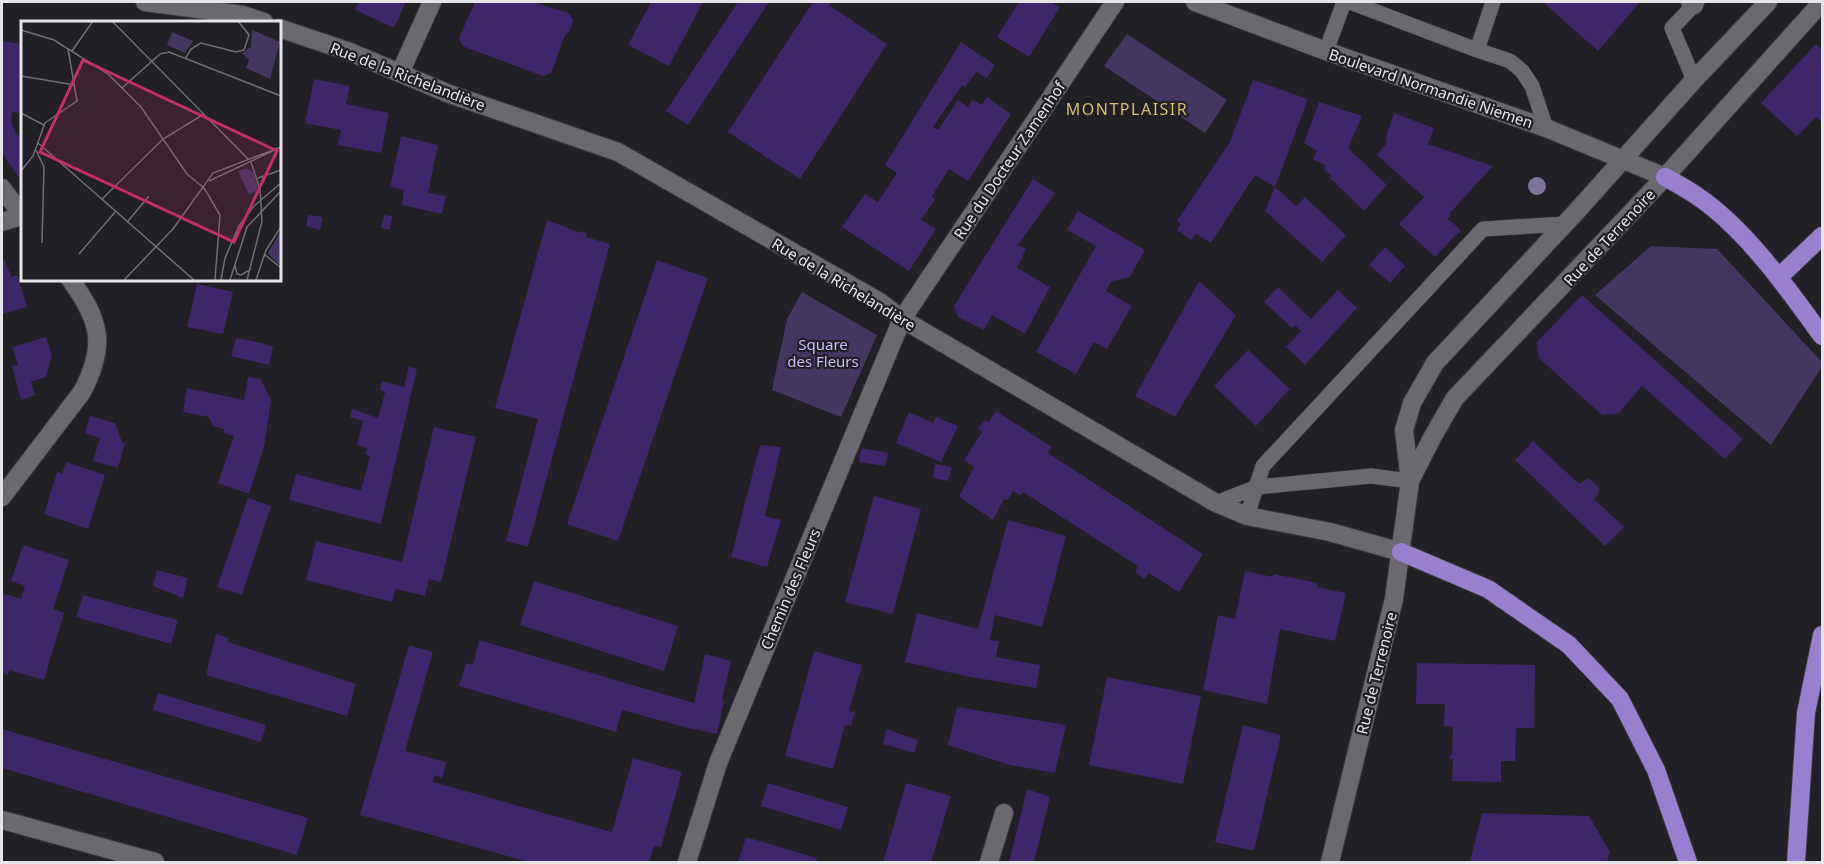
<svg xmlns="http://www.w3.org/2000/svg" width="1824" height="864" font-family="'Noto Sans',sans-serif">
<style>
.green{fill:#433661}
.building{fill:#3f256a}
.lines{fill:none;stroke-linecap:round;stroke-linejoin:round}
.service-casing{stroke:#3b3a3e;stroke-width:16}
.pedestrian-casing{stroke:#3b3a3e;stroke-width:20}
.minor-casing{stroke:#3b3a3e;stroke-width:20}
.tertiary-casing{stroke:#3b3a3e;stroke-width:20}
.trunk-casing{stroke:#3b3a3e;stroke-width:20}
.service{stroke:#6b696f;stroke-width:15}
.pedestrian{stroke:#6b696f;stroke-width:18}
.minor{stroke:#6b696f;stroke-width:18}
.tertiary{stroke:#6b696f;stroke-width:18}
.trunk{stroke:#9880ce;stroke-width:18}
.tree{fill:#7e7599}
.labels{text-anchor:middle;dominant-baseline:central;stroke-width:4.5;stroke-linejoin:round;paint-order:stroke}
.street-label{font-size:15px;fill:#e5e4e7;stroke:#212024}
.park-label{font-size:15px;fill:#cbbaf8;stroke:#212024}
.neighbourhood-label{font-size:16px;letter-spacing:1.5px;fill:#dbbb71;stroke:#212024}
.inset-road{fill:none;stroke:#6f6e72;stroke-width:1.5}
.view{fill:#c62c69;fill-opacity:0.15;stroke:#c62c69;stroke-width:3}
.inset-edge{fill:none;stroke:#e5e4e7;stroke-width:3}
</style>
<rect width="100%" height="100%" fill="#212024"/>
<path class="green" d="M1127 34 1227 100 1205 133 1104 66Z
M1651 246 1717 249 1822 362V367L1771 445 1595 295Z
M802 292 877 335 841 417 772 390 787 319Z"/>
<path class="building" d="M359 2H406L394 28 355 10Z
M475 2H533L569 13 573 21 569 33H566L551 73 543 76 462 46 459 38Z
M651 2H703L669 66 628 45Z
M738 2H769L688 125 666 111Z
M813 2H832L829 5 887 44 800 179 728 132Z
M1019 2H1050L1060 7 1029 57 997 37Z
M1543 2H1640L1598 51Z
M2 41 22 44V113L12 112 11 122 16 133 22 142V182L2 153Z
M961 42 995 65 987 78 976 72 965 87 962 85 933 127 938 130 958 100 968 107 972 99 982 105 987 97 1011 114 968 181 949 169 932 196 935 199 921 220 936 229 909 271 842 227 865 194 878 202 897 173 885 165Z
M1816 44 1822 50V122L1816 117 1797 136 1761 103Z
M314 79 350 86 346 104 389 113 381 153 338 145 341 130 305 123Z
M1253 80 1308 99 1275 187 1255 175 1211 243 1196 234 1191 240 1177 230 1181 224 1177 221 1230 142Z
M279 89 283 90 280 107H279Z
M1319 102 1362 116 1348 148 1387 185 1364 211 1330 178 1332 176 1324 170 1325 165 1313 159 1317 151 1304 143Z
M1394 113 1434 128 1428 144 1493 166 1449 214 1451 216 1448 219 1461 230 1435 257 1399 224 1424 197 1377 155 1387 143 1386 136Z
M401 136 438 145 428 193 446 196 442 214 402 205 404 190 390 187Z
M1033 179 1055 193 1018 245 1026 249 1017 268 1050 287 1025 334 992 315 984 330 958 317 954 306Z
M1275 187 1296 206 1305 197 1346 235 1322 262 1265 211Z
M1078 211 1145 250 1130 277 1111 282 1106 291 1132 306 1107 349 1094 342 1076 374 1036 352 1096 246 1067 230Z
M308 215 323 217 320 230 306 226Z
M384 215 392 216 390 230 381 228Z
M547 220 581 233 582 231 587 233 586 237 610 244 528 547 506 541 538 419 495 408Z
M1385 247 1405 266 1390 283 1369 265Z
M5 260 11 277 17 275 27 307 2 314V261Z
M657 260 708 278 618 541 567 524Z
M1199 281 1236 315 1175 417 1135 396Z
M197 284 233 292 223 334 187 327Z
M1278 287 1311 319 1338 290 1357 308 1305 365 1286 347 1301 331 1295 325 1292 328 1264 302Z
M1582 295 1743 439 1725 459 1642 386 1619 413 1602 415 1539 358 1537 342Z
M46 337 52 355 46 377 31 382 35 395 21 400 12 366 18 365 12 347Z
M236 338 262 343 273 347 269 365 231 356Z
M1248 350 1290 389 1256 426 1214 386Z
M409 366 417 369 381 524 289 500 296 474 361 491 370 456 365 454 367 448 357 445 363 421 350 417 352 409 378 418 385 392 380 390 382 381 404 387Z
M248 377 261 379 271 401 264 447 249 494 218 483 234 436 223 433 224 429 213 426 209 417 183 412 187 388 244 400Z
M996 411 1052 447 1048 453 1203 554 1179 592 1149 573 1144 579 1135 572 1138 566 1023 492 1020 495 1013 491 1008 500 1004 499 993 520 959 497 974 467 964 460 982 432 978 429 985 420 989 422Z
M909 412 933 423 936 417 958 426 941 462 896 443Z
M90 416 115 423 122 442 125 443 118 468 93 461 100 438 85 433Z
M434 427 476 437 441 582 429 579 425 596 396 589 392 602 306 580 316 541 402 562Z
M1533 441 1579 484 1589 478 1599 488 1598 495 1594 499 1624 527 1605 546 1515 460Z
M760 445 781 447 765 516 781 520 767 567 731 557Z
M861 448 888 453 885 466 859 462Z
M66 462 105 475 88 529 44 514 57 472 62 474Z
M935 464 952 467 948 481 933 478Z
M874 496 921 509 893 614 845 602Z
M248 498 271 506 242 595 217 587Z
M1008 520 1066 536 1042 627 995 615 990 640 999 641 996 657 1040 665 1036 688 965 676 905 662 917 613 978 629Z
M23 545 69 560 53 609 64 613 44 680 9 670 8 675 2 673V593L21 599 25 586 11 581Z
M157 570 188 578 183 598 153 586Z
M1245 571 1273 577 1274 574 1317 583V587L1346 593 1335 641 1280 629 1267 704 1203 690 1218 615 1235 619Z
M534 581 678 626 664 671 520 625Z
M83 595 178 620 171 644 76 617Z
M216 634 229 638 228 642 356 684 347 716 206 675Z
M479 640 694 703 705 654 731 661 722 700 724 701 717 734 688 728 622 710 616 732 459 686 466 663 473 665Z
M409 645 433 652 405 751 446 762 442 778 435 775 433 782 612 832 633 758 682 772 661 847 654 846 649 862H529L360 815Z
M814 651 862 665 849 711 855 712 851 726 845 725 833 769 785 756Z
M1417 663 1535 665 1534 728H1516L1515 761H1501V782L1452 781 1453 759H1450V755H1452L1453 727 1444 726 1445 704H1416Z
M1107 677 1201 696 1183 784 1089 765Z
M158 693 266 725 261 742 153 710Z
M957 707 1066 725 1055 773 1010 765 948 745Z
M1243 725 1281 735 1254 851 1215 842Z
M2 729 308 818 297 855 2 768Z
M886 729 918 740 914 753 883 744Z
M768 783 848 807 841 830 761 806Z
M906 783 951 796 931 862H883Z
M1027 789 1050 797 1034 862H1009Z
M1482 813 1589 816 1610 852 1607 862H1470Z
M746 837 817 858 816 862H738Z"/>
<g class="lines">
<defs>
<path id="service" d="M1350 2 1477 50 1510 61 1522 71 1532 86 1546 128
M1477 50 1493 2
M1326 51 1344 2
M1694 80 1672 28 1697 2
M1216 503 1257 487 1371 476 1410 481
M1247 516 1263 466 1483 229 1565 224"/>
<path id="pedestrian" d="M1690 2 1694 5"/>
<path id="minor" d="M145 2 243 15 264 22
M279 28 350 52 447 93 618 152 880 302 902 319 1216 503 1247 516 1330 532 1401 552
M400 73 432 2
M2 188 22 215
M2 222 22 216
M2 497 82 392C107 345 100 320 70 279
M2 820 155 862
M687 862 718 763 902 319 1115 2
M989 862 1004 813"/>
<path id="tertiary" d="M1195 2 1326 51 1546 128 1665 177
M1410 481 1433 436 1455 398 1665 177 1822 2
M1330 862 1394 599 1410 481 1404 430 1412 403 1435 363 1576 212 1694 80 1768 2"/>
<path id="trunk" d="M1665 177C1676 183 1687 189 1697 196 1745 228 1788 289 1822 336
M1779 277 1822 236
M1401 552 1488 589 1569 645 1620 699 1656 770 1688 862
M1796 862 1806 713 1822 635"/>
</defs>
<use href="#service" class="service-casing"/>
<use href="#pedestrian" class="pedestrian-casing"/>
<use href="#minor" class="minor-casing"/>
<use href="#tertiary" class="tertiary-casing"/>
<use href="#trunk" class="trunk-casing"/>
<use href="#service" class="service"/>
<use href="#pedestrian" class="pedestrian"/>
<use href="#minor" class="minor"/>
<use href="#tertiary" class="tertiary"/>
<use href="#trunk" class="trunk"/>
</g>
<circle class="tree" cx="1537" cy="186" r="9"/>
<g class="labels">
<g class="street-label">
<text transform="translate(408 76) rotate(21)">Rue de la Richelandière</text>
<text transform="translate(1431 88) rotate(19)">Boulevard Normandie Niemen</text>
<text transform="translate(1009 160) rotate(-56)">Rue du Docteur Zamenhof</text>
<text transform="translate(1609 237) rotate(-47)">Rue de Terrenoire</text>
<text transform="translate(844 284) rotate(31)">Rue de la Richelandière</text>
<text transform="translate(790 589) rotate(-67)">Chemin des Fleurs</text>
<text transform="translate(1376 673) rotate(-76)">Rue de Terrenoire</text>
</g>
<g class="park-label">
<text x="823" y="344">Square<tspan x="823" dy="17">des Fleurs</tspan></text>
</g>
<g class="neighbourhood-label">
<text x="1127" y="109">MONTPLAISIR</text>
</g>
</g>
<g transform="translate(21 21)">
<rect width="260" height="260" fill="#212024"/>
<path d="M231 9 259 21 249 58 225 47 228 39 221 32 230 26ZM151 11 172 20 164 32 146 24ZM225 147 232 151 238 168 228 174 217 150ZM259 211V245L247 232Z" fill="#433661"/>
<path class="inset-road" d="M91 0 228 139M0 9 33 19 87 53 120 86 166 153 183 167M51 30 72 0M164 38 170 28 180 22 215 31 223 29 228 14 217 0M0 55 54 64M101 67 139 33 148 31 260 75M0 92 23 104M17 122 173 259M15 129 23 146 21 222M0 150 12 135 24 102 56 80 47 28M237 157 260 149M188 160 260 126M183 167 199 194 194 259M81 178 142 118 183 93M107 200 128 175M58 233 95 190M243 233 260 247M214 245 216 253 220 254 230 248M103 259 152 208 192 152 260 126M200 259 204 237 218 205 233 185 260 162M209 259 226 206 260 170M226 259 241 200 239 168 230 141M235 259 245 229 260 206"/>
<path class="view" d="M62 39 256 130 213 221 19 131Z"/>
<rect width="260" height="260" class="inset-edge"/>
</g>
<rect width="1824" height="864" fill="none" stroke="#e5e4e7" stroke-width="6"/>
</svg>
